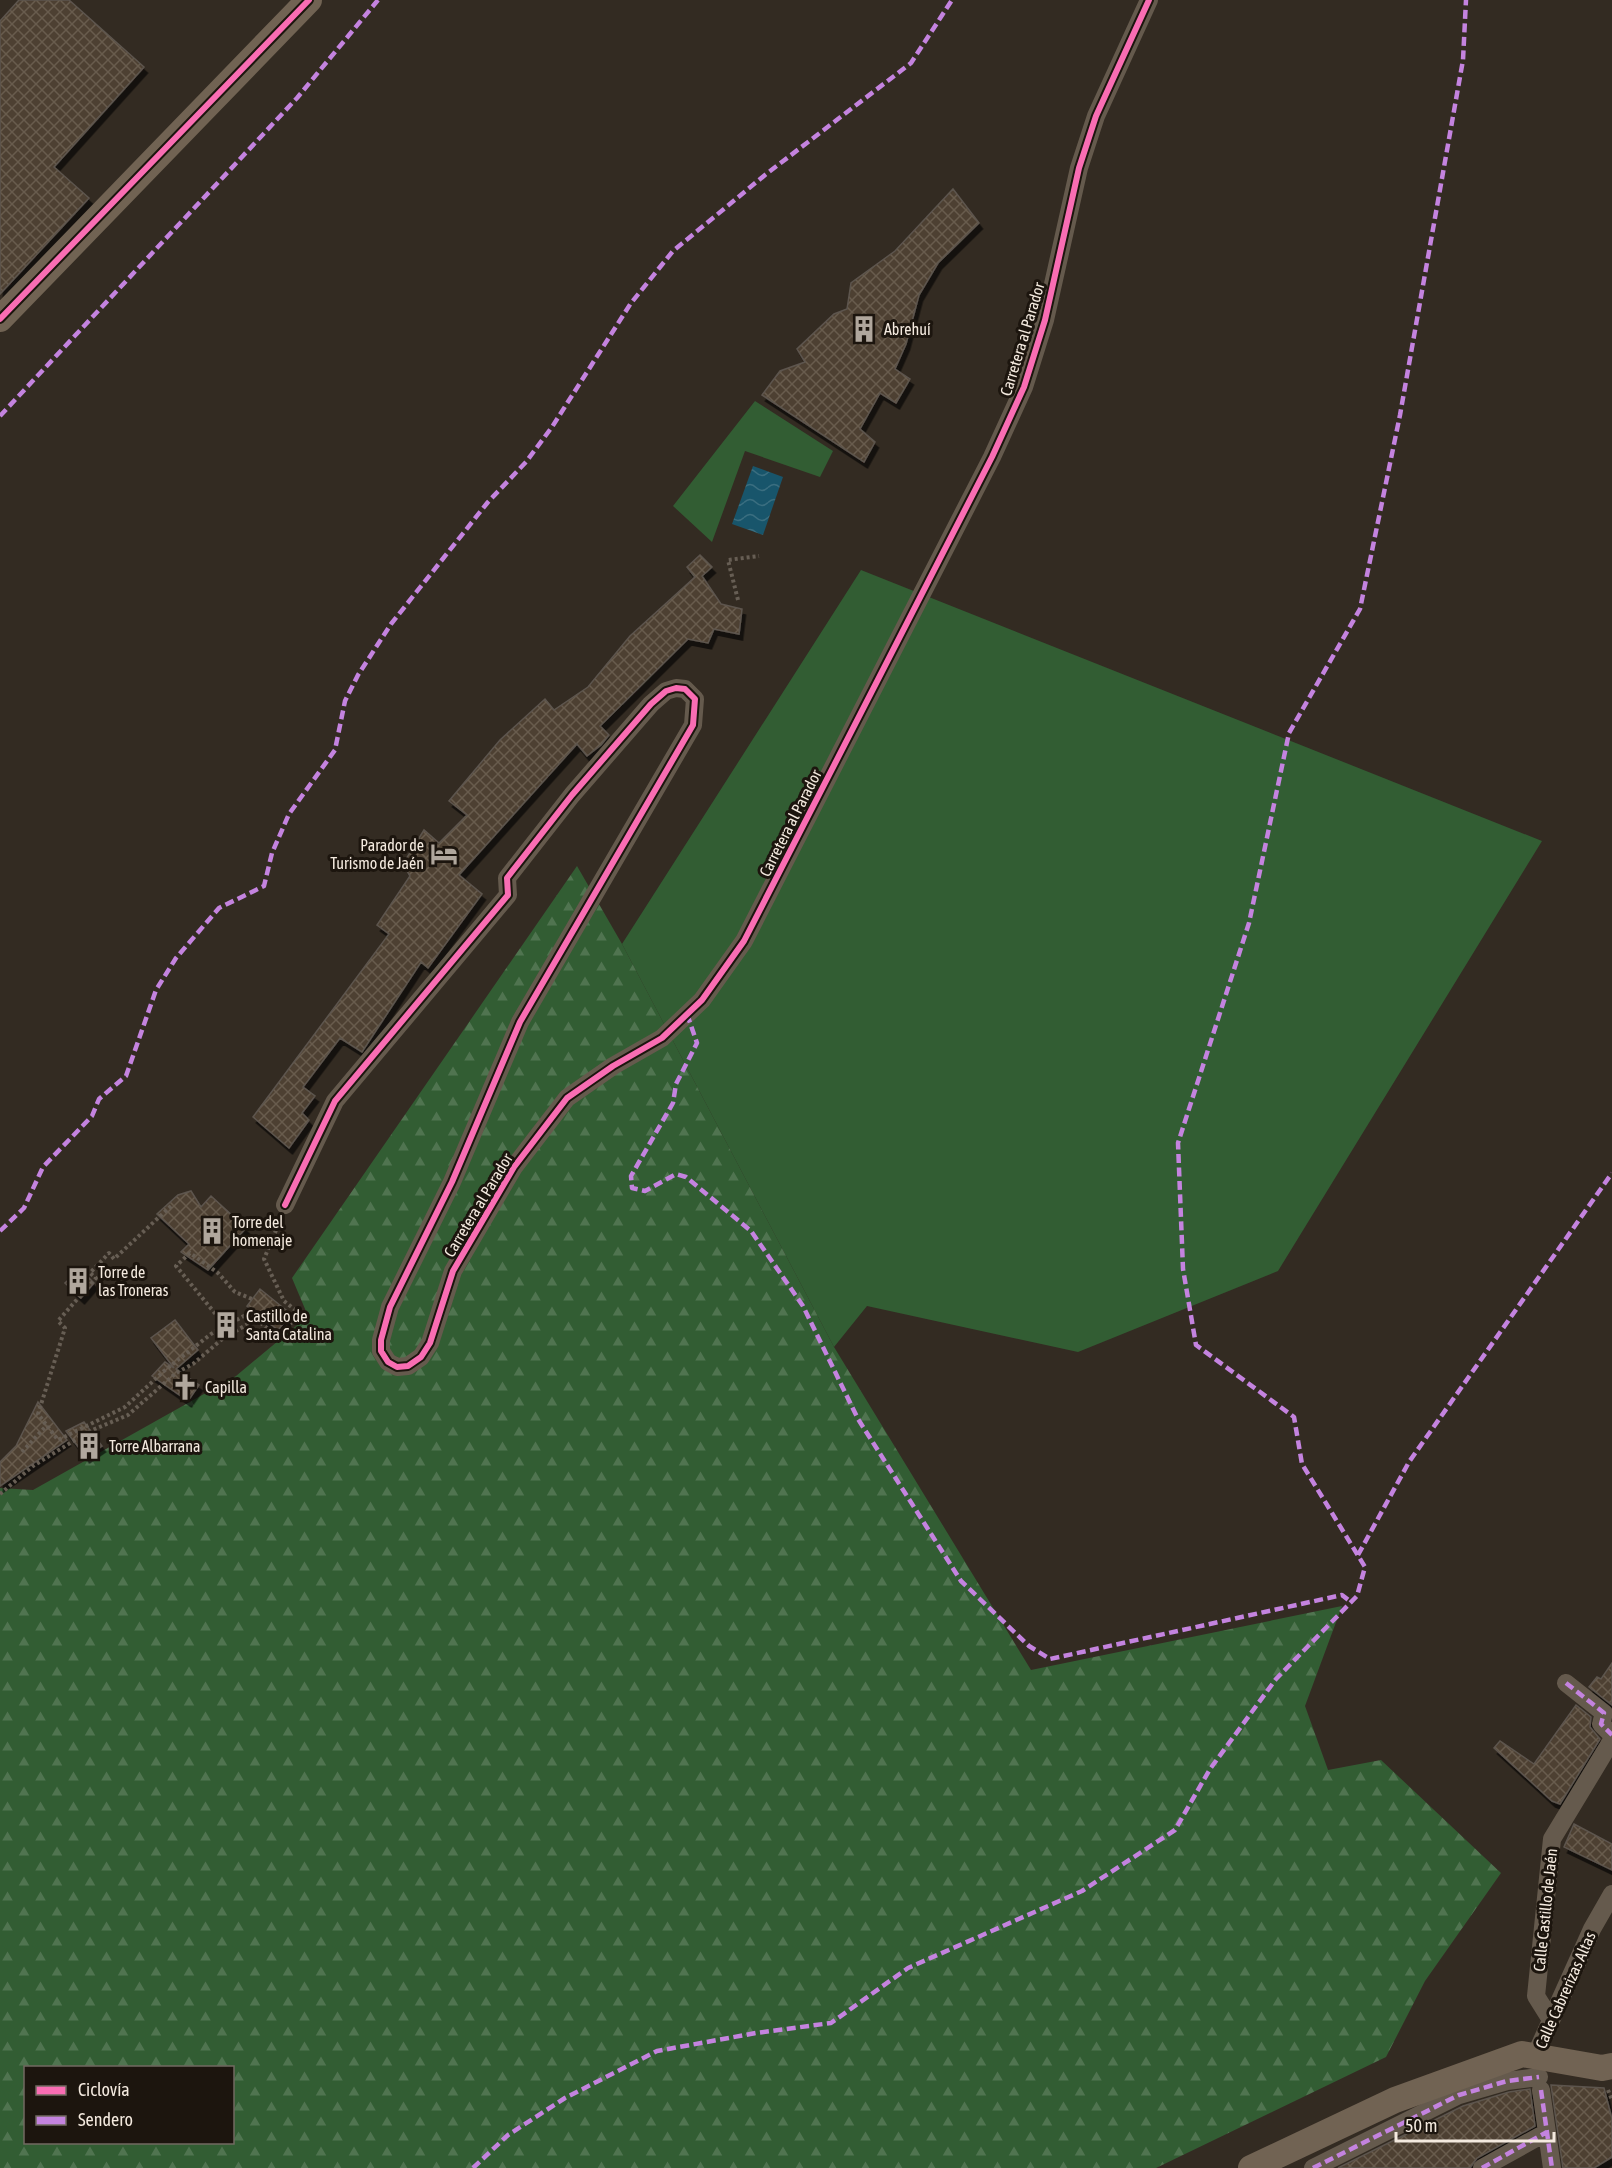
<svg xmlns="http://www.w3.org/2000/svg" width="1612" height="2168" font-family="'Asap Condensed',sans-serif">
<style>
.green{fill:#325d33}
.forest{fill:url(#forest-firs);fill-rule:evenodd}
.water{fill:url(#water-waves)}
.building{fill:url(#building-cross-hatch);stroke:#5d554e;stroke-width:1.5;filter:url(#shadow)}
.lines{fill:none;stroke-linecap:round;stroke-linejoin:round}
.path{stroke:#675e54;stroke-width:4;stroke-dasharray:3 3;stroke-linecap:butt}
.street{stroke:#655a4d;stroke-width:18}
.secondary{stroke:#716353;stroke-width:26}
.quiet{stroke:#c483df;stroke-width:4.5;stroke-dasharray:9 4.5;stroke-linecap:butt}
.cycleway-casing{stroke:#1c150e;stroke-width:10}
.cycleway{stroke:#f96db3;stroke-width:6}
.labels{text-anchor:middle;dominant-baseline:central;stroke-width:6;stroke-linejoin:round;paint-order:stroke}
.poi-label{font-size:16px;fill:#f4eadf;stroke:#1c150e;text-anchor:start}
.street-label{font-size:16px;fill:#f4eadf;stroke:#1c150e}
</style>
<defs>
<pattern id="forest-firs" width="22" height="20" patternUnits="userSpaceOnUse" patternTransform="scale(1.5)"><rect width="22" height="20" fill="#325d33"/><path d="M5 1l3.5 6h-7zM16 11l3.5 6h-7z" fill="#507450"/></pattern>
<pattern id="water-waves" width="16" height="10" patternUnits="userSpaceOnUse" patternTransform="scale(1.5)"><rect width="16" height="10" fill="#18556b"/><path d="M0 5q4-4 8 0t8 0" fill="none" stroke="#3a6e80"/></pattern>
<pattern id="building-cross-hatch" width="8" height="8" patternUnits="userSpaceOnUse" patternTransform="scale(1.5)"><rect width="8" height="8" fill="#4d4031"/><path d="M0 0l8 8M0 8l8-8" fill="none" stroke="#675c4e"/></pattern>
<filter id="shadow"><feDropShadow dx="3.5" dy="6" stdDeviation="0" flood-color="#0009"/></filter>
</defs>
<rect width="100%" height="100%" fill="#332b22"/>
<path class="green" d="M755 401 833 451 820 477 745 451 712 542 673 506Z
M861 570 1542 841 1278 1271 1078 1352 867 1306 834 1347 622 944Z"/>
<path class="forest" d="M577 866 622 944 834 1347 1031 1670 1342 1606 1305 1706 1328 1770 1381 1760 1501 1873 1425 1981 1386 2057 1156 2168H0V1488L33 1490 236 1376 308 1316 292 1278ZM26 2068H232V2142H26Z"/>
<path class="water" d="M753 466 783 477 763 535 732 524Z"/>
<path class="building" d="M19 0H69L144 67 54 167 89 198 0 294V21Z
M953 189 979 223 938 263 919 295 906 344 895 369 910 379 896 403 880 393 860 429 875 442 864 462 762 395 780 371 805 362 797 349 834 314 847 309 851 283 895 251Z
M700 555 712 567 702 576 721 604 742 609 739 634 714 629 708 643 688 639 600 726 609 735 601 745 587 756 577 744 459 875 482 894 428 968 421 962 362 1052 340 1038 303 1087 315 1096 302 1113 309 1120 289 1148 253 1117 389 934 377 925 410 876 403 864 424 830 439 843 467 815 449 801 500 740 545 699 554 710 588 687 630 636 695 577 687 567Z
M191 1191 201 1207 211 1196 246 1228 208 1270 181 1252 189 1244 157 1214 178 1195Z
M80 1269 94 1283 81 1298 65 1283Z
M260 1289 291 1314 278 1330 247 1306Z
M175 1320 198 1350 176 1369 199 1385 188 1401 152 1376 165 1362 174 1368 151 1338Z
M38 1402 67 1440 0 1486V1462L16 1446Z
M84 1422 102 1446 86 1457 66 1431Z
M1612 1663V1705L1589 1687 1597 1677 1601 1679Z
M1576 1705 1591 1717 1590 1727 1600 1739 1560 1804 1552 1801 1494 1748 1500 1741 1534 1764Z
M1574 1824 1612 1844V1870L1564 1847Z
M1551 2085 1604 2088 1612 2119V2157L1594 2168H1563Z
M1530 2089 1535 2126 1477 2158 1470 2168H1338L1463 2106 1509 2092Z"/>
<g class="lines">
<path class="path" d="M738 600 728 560 759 556
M171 1206 114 1259 109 1253 90 1273 96 1278 58 1321 65 1328 38 1414 58 1440 125 1407 164 1371 211 1334 253 1311
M223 1323 176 1266 190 1253 218 1273 235 1292 252 1299
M227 1329 231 1334
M22 1452 47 1425
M0 1494 33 1466 88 1432 128 1415 176 1373 193 1364 221 1340 256 1319 279 1338 299 1313 284 1301 264 1259 279 1223
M1608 2090 1612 2100"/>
<path class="street" d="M285 1205 335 1101 508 895 507 878 572 795 651 704 666 691 676 688 685 689 695 699 693 725 520 1022 452 1182 390 1307 381 1340V1351L388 1362 397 1367 408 1366 421 1357 430 1343 453 1271 514 1167 567 1098 613 1066 662 1038 702 1000 744 941 992 457 1024 387 1045 320 1079 168 1096 116 1149 0
M1566 1683 1604 1713 1601 1724 1612 1735
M1551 2020 1536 1996 1552 1839 1612 1740
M1535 2056 1592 1929 1612 1894
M1541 2090 1552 2168
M1313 2168 1459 2095 1507 2081 1539 2077
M1482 2168 1547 2132"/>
<path class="secondary" d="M0 319 309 0
M1251 2168 1395 2100 1522 2054 1602 2068 1612 2066"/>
<path class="quiet" d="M0 416 297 98 378 0
M687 1014 697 1043 676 1084 673 1103 631 1176 632 1188 645 1191 676 1174 686 1177 751 1231 803 1306 858 1419 961 1581 1029 1646 1050 1659 1342 1595 1351 1602
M0 1231 24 1208 43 1167 92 1116 99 1099 126 1076 156 990 176 958 219 908 264 886 272 853 289 814 335 750 345 701 358 675 391 624 488 502 526 462 552 427 631 303 673 251 765 175 911 63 952 0
M1358 1555 1409 1462 1612 1173
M1566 1683 1604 1713 1601 1724 1612 1735
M1541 2090 1552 2168
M473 2168 508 2135 565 2098 657 2051 756 2033 831 2023 908 1968 1082 1891 1175 1830 1210 1769 1276 1679 1357 1596 1365 1567 1302 1464 1294 1417 1196 1345 1183 1269 1178 1143 1249 923 1289 733 1360 609 1400 415 1463 60 1466 0
M1313 2168 1459 2095 1507 2081 1539 2077
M1482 2168 1547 2132"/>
<defs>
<path id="cycleway" d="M0 319 309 0
M285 1205 335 1101 508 895 507 878 572 795 651 704 666 691 676 688 685 689 695 699 693 725 520 1022 452 1182 390 1307 381 1340V1351L388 1362 397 1367 408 1366 421 1357 430 1343 453 1271 514 1167 567 1098 613 1066 662 1038 702 1000 744 941 992 457 1024 387 1045 320 1079 168 1096 116 1149 0"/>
</defs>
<use href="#cycleway" class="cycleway-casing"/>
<use href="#cycleway" class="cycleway"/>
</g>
<defs>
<symbol id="building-bare" viewBox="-9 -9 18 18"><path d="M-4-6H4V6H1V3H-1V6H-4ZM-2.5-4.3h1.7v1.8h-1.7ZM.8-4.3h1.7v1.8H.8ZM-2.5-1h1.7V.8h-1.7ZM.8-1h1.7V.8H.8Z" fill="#b0a79d" stroke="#1c150e" stroke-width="2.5" paint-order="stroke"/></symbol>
<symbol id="hotel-bare" viewBox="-9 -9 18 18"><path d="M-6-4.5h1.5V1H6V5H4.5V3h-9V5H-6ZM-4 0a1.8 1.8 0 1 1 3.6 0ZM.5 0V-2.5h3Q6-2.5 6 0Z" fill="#b0a79d" stroke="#1c150e" stroke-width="2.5" paint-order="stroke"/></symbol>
<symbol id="church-bare" viewBox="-9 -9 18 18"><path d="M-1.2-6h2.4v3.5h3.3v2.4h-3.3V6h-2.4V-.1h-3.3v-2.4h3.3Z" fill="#b0a79d" stroke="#1c150e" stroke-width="2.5" paint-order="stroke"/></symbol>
</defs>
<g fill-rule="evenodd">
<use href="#building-bare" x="845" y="310" width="38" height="38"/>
<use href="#hotel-bare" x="425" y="835" width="38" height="38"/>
<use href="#building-bare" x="193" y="1212" width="38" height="38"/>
<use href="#building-bare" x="59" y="1262" width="38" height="38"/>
<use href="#building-bare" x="207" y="1306" width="38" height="38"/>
<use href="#church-bare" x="166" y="1368" width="38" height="38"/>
<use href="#building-bare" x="70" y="1427" width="38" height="38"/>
</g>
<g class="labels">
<g class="poi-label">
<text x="884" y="329">Abrehuí</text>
<text x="424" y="845" text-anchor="end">Parador de<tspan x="424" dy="18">Turismo de Jaén</tspan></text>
<text x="232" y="1222">Torre del<tspan x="232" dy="18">homenaje</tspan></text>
<text x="98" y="1272">Torre de<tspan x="98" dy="18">las Troneras</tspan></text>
<text x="246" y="1316">Castillo de<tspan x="246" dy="18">Santa Catalina</tspan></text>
<text x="205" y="1387">Capilla</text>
<text x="109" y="1446">Torre Albarrana</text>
</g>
<g class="street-label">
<text transform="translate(1022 339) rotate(-73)">Carretera al Parador</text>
<text transform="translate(790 823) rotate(-63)">Carretera al Parador</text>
<text transform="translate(478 1205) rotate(-59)">Carretera al Parador</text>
<text transform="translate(1545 1910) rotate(-84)">Calle Castillo de Jaén</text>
<text transform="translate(1565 1990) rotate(-66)">Calle Cabrerizas Altas</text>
</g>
</g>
<rect x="24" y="2066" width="210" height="78" fill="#1c150e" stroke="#726a62" stroke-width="1.5"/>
<rect x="36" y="2086" width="30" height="9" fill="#f96db3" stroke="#726a62" stroke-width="1.5"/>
<text x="78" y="2096" font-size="18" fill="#f4eadf">Ciclovía</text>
<rect x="36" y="2116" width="30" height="9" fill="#c483df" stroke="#726a62" stroke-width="1.5"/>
<text x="78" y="2126" font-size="18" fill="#f4eadf">Sendero</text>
<path d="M1396 2132v9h158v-9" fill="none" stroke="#f4eadf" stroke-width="3"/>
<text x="1405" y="2132" font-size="18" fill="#f4eadf" stroke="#1c150e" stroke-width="4.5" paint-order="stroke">50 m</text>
</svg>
